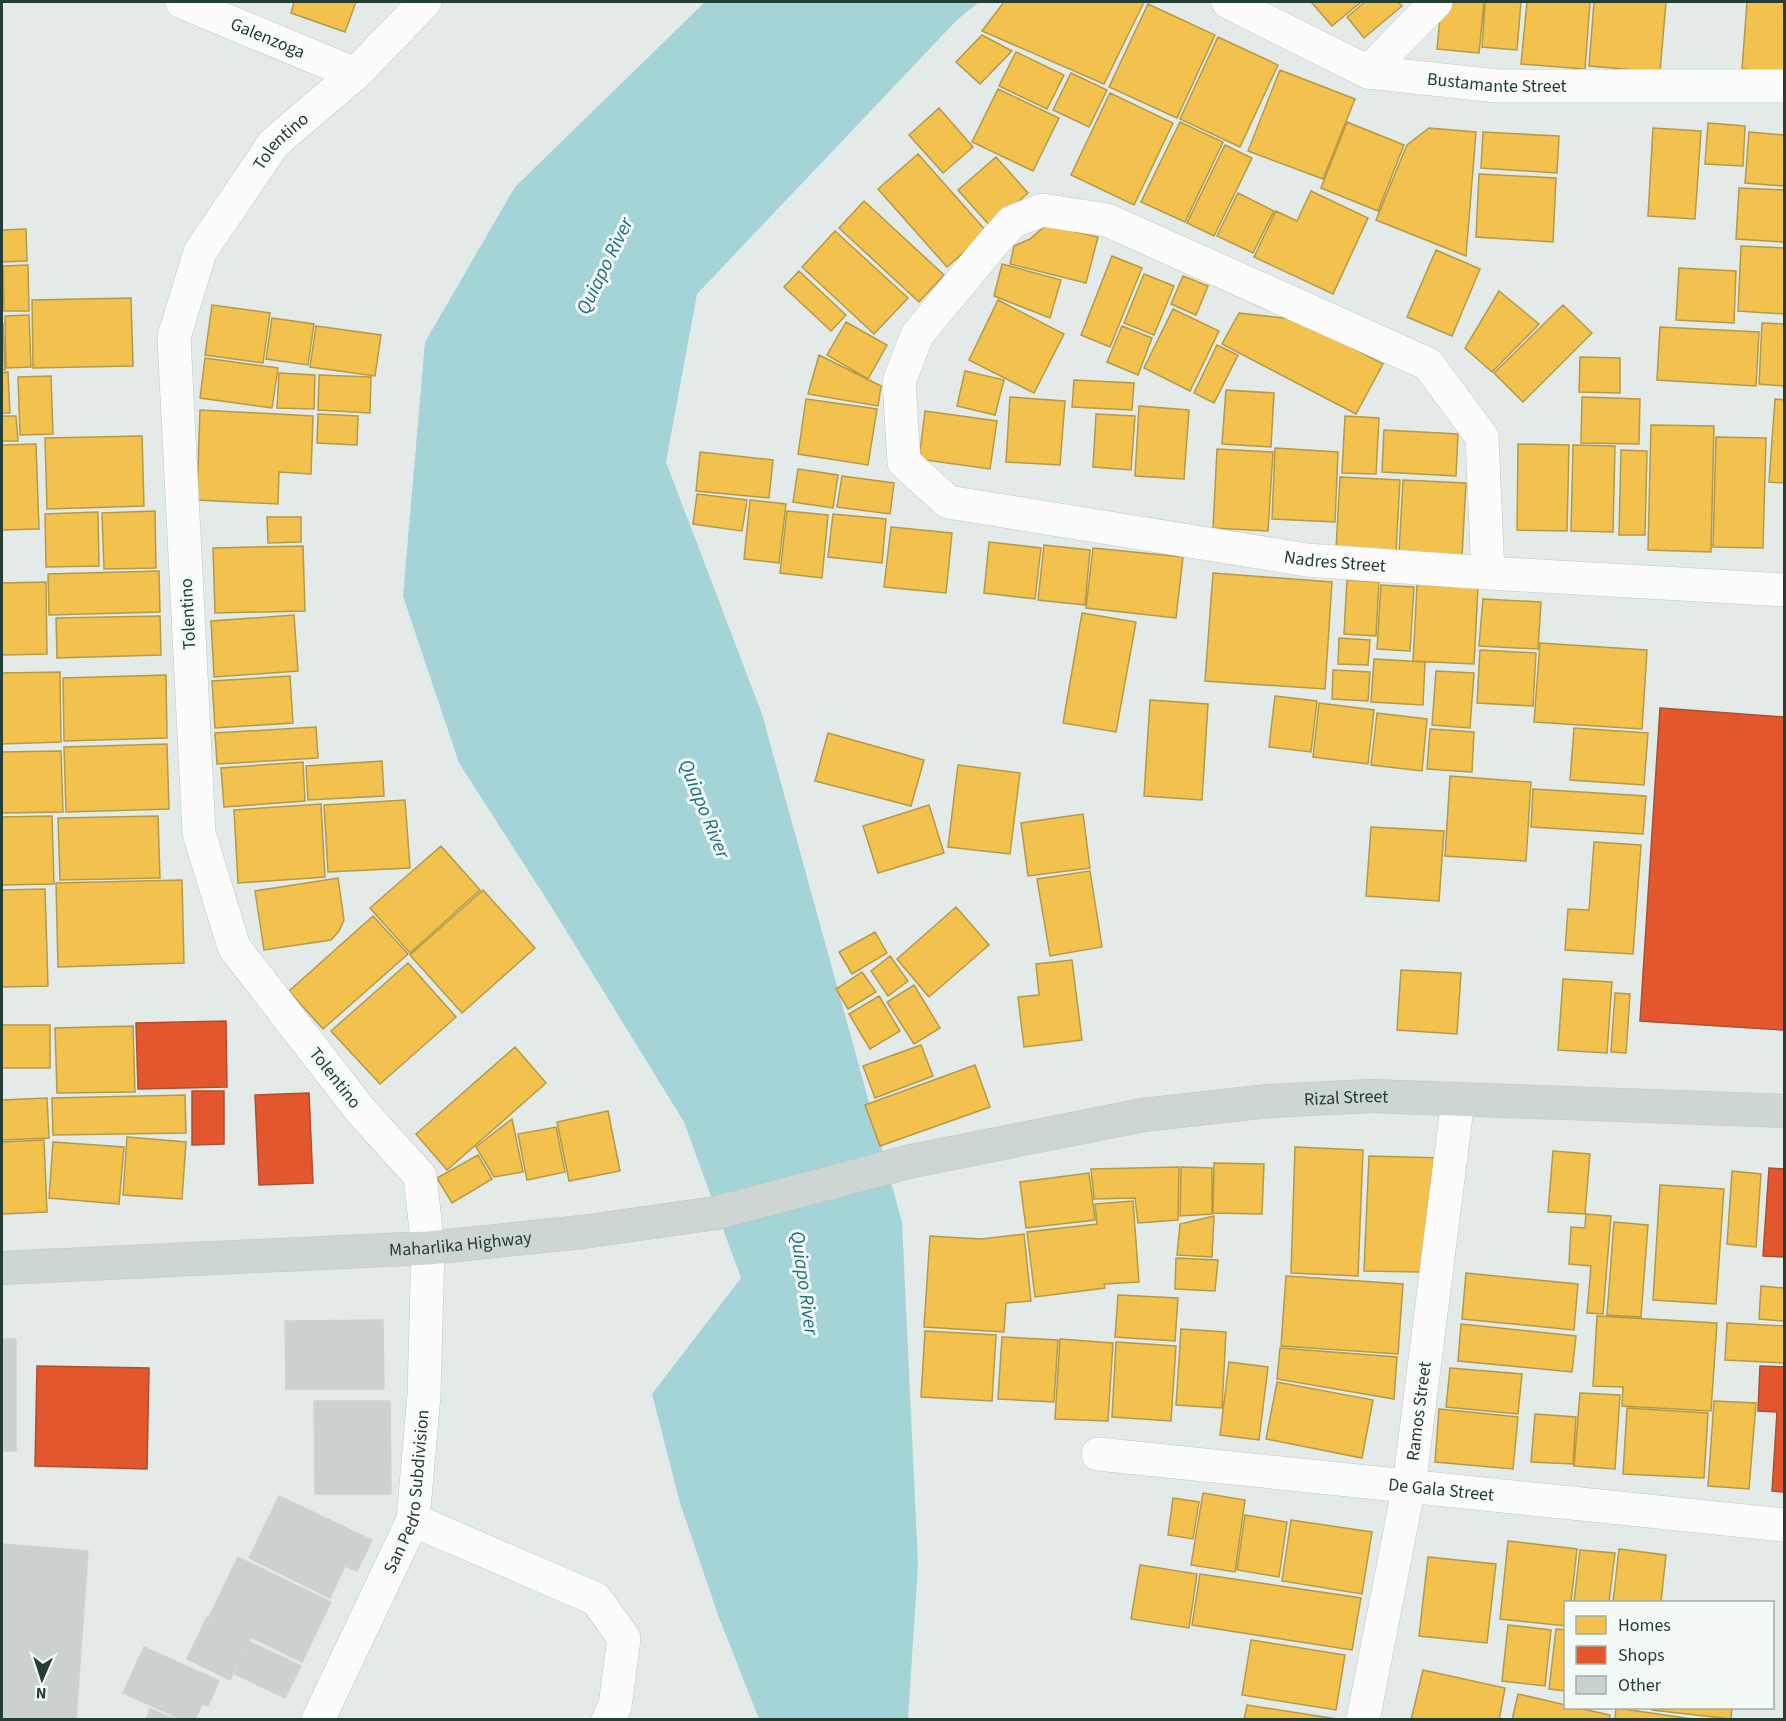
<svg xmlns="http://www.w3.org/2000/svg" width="1786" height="1721" font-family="'Source Sans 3',sans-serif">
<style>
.water{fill:#a5d4d8}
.homes{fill:#f2c14e;stroke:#b49a46;stroke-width:1.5}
.shops{fill:#e4572e;stroke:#aa5030;stroke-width:1.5}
.building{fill:#cbd1ce;stroke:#cdd3d0;stroke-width:1.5}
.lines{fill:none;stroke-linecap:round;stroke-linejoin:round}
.minor-casing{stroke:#c1c7c4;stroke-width:34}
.major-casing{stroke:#bdc6c2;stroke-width:34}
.minor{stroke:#fbfcfb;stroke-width:33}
.major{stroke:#ced6d3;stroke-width:33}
.labels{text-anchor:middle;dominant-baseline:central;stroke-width:6;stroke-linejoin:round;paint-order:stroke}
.street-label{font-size:18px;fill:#223e35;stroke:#f3f9f6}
.water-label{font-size:20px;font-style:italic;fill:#1b707a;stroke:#f3f9f6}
</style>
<rect width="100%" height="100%" fill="#e4eae7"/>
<path class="water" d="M705 2H979L957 20 697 294 666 462 762 714 902 1222 918 1564 908 1719H759L718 1615 680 1503 652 1394 741 1278 684 1122 554 911 459 763 403 596 425 342 515 187Z"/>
<path class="homes" d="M294 2H356L345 32 291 13Z
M1004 2H1144L1104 84 982 31Z
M1311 2H1361L1332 26Z
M1365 2H1398L1402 6 1364 38 1347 17Z
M1454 2H1484L1479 53 1437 49 1440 18Z
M1485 2H1521L1517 50 1482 47Z
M1527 2H1590L1585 69 1521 64Z
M1594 2H1666L1660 72 1589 66Z
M1747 2H1784V72L1742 69Z
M1148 4 1215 35 1177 118 1109 87Z
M982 35 1012 51 980 84 956 62Z
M1218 37 1278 65 1240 147 1180 119Z
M1016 52 1064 75 1047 109 999 86Z
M1280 70 1355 99 1323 179 1248 151Z
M1071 73 1107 90 1089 127 1053 110Z
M998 89 1059 118 1033 171 972 142Z
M1110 93 1173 123 1134 205 1071 175Z
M939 108 973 147 943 173 909 135Z
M1180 122 1223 142 1185 222 1141 202Z
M1347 122 1404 145 1378 211 1321 188Z
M1708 123 1745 126 1743 166 1705 164Z
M1429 128 1476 132 1466 256 1376 220 1407 145Z
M1653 128 1701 131 1695 219 1648 216Z
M1483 132 1559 136 1557 173 1481 168Z
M1749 132 1784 135V186L1745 183Z
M1225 145 1252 158 1214 236 1187 223Z
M918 154 987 232 947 267 878 189Z
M996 157 1028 193 990 226 958 190Z
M1479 174 1556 178 1553 242 1476 237Z
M1739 188 1784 190V242L1736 239Z
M1311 191 1368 218 1333 294 1254 257 1276 211 1297 221Z
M1238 193 1274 211 1253 253 1217 236Z
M864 201 944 275 919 302 839 228Z
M1046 225 1098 237 1086 283 1010 264 1014 246 1030 239Z
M26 229 27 261 2 262V230Z
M835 231 908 298 874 334 802 267Z
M1741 246 1784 248V314L1738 311Z
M1436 250 1480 269 1452 336 1407 317Z
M1112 256 1142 268 1110 347 1081 335Z
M1002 264 1061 280 1050 318 994 296Z
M28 265 29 311H4L3 266Z
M1679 268 1736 271 1734 323 1676 320Z
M799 271 846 315 831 331 784 287Z
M1144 274 1174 286 1154 335 1124 323Z
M1183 276 1208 286 1196 315 1171 304Z
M1499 291 1539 324 1492 372 1465 348Z
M131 298 133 366 33 368 32 300Z
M998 300 1064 334 1034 393 969 360Z
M212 305 270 313 263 363 205 355Z
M1563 305 1592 333 1523 402 1494 373Z
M1173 309 1219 331 1190 391 1144 368Z
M1239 313 1300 320 1383 364 1356 414 1222 344Z
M29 315 31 367 6 368 5 316Z
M272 318 314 324 308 365 266 359Z
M846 322 887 345 868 379 827 355Z
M2 323H3L5 370H2Z
M1762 323 1784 324V386L1759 384Z
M316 326 381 335 375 376 310 367Z
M1122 326 1152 338 1138 375 1107 362Z
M1660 327 1759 332 1756 386 1657 380Z
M1217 345 1238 355 1214 403 1194 393Z
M819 355 881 386 878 406 808 394Z
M1580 357 1620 358V393L1579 392Z
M205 358 278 368 272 408 200 398Z
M965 371 1004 380 995 415 957 406Z
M8 372 10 413H2V373Z
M279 373 315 375 314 409 277 408Z
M319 375 371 377 370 413 318 410Z
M51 376 53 434 20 435 18 377Z
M1074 380 1134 383 1132 410 1072 407Z
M1226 390 1274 393 1271 447 1222 444Z
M1010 397 1065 401 1060 465 1006 462Z
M1582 397 1640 399 1639 444 1581 443Z
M806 399 877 409 868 465 798 454Z
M1775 399 1784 400V483L1769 482Z
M1139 406 1189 410 1184 479 1135 476Z
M200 410 313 416 311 474 279 472 278 504 197 500Z
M925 411 997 421 990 469 919 459Z
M318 414 358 416 357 445 317 443Z
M1096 414 1135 416 1131 470 1093 467Z
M2 416H16L18 441H2Z
M1345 416 1379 418 1376 474 1342 473Z
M1651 425 1714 426 1711 552 1648 550Z
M1384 430 1458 434 1456 476 1382 472Z
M142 436 144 506 47 509 45 438Z
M1716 437 1766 438 1763 548 1713 547Z
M36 444 39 529 2 530V445Z
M1518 444 1569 445 1567 531 1517 530Z
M1573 445 1615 446 1613 532 1571 531Z
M1275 448 1338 452 1335 522 1272 519Z
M1217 449 1273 452 1268 531 1213 528Z
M1621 450 1647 451 1645 535H1619Z
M700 452 773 460 769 498 696 491Z
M798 469 838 475 833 508 793 502Z
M842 476 894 483 890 514 837 507Z
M1340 477 1400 480 1396 552 1336 549Z
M1403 480 1466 483 1462 556 1399 553Z
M697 494 747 500 742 531 693 524Z
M750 500 786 504 779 563 744 559Z
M155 511 156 568 104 569 102 513Z
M787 511 828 515 822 578 780 573Z
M98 512 99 566 46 567 45 514Z
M833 514 886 519 882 563 828 557Z
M267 517H301V542L268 543Z
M891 527 952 533 946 593 884 587Z
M989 542 1041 548 1035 599 984 593Z
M1044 545 1090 550 1085 605 1038 600Z
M303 546 305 611 215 613 213 548Z
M1093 548 1183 557 1176 618 1086 608Z
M159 571 160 612 49 615 48 574Z
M1213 573 1332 582 1325 689 1205 681Z
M1347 580 1379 582 1376 636 1344 634Z
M46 582 47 654 2 655V583Z
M1417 584 1478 587 1474 664 1413 661Z
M1381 585 1414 587 1410 651 1377 649Z
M1483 599 1541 602 1538 649 1479 646Z
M1082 613 1136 622 1116 732 1063 723Z
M294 615 298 671 214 677 211 621Z
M160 616 161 655 57 658 56 618Z
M1339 638 1370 640 1368 665 1338 664Z
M1540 643 1647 650 1642 729 1534 722Z
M1480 650 1536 653 1533 706 1477 703Z
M1374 659 1425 662 1423 705 1371 702Z
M1333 670 1370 672 1368 701 1332 699Z
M1436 671 1474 673 1470 728 1432 725Z
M60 672 61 742 2 744V673Z
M166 675 167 738 64 741 63 678Z
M290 676 293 723 215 728 212 681Z
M1275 696 1317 701 1311 752 1269 747Z
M1150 700 1208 704 1202 800 1144 796Z
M1319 703 1374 710 1368 764 1313 757Z
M1377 713 1427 719 1422 771 1371 765Z
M316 727 318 758 217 764 215 733Z
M1574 728 1648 733 1644 785 1570 780Z
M1430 729 1474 732 1472 772 1427 769Z
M828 733 924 760 911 806 815 781Z
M167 744 169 809 66 812 64 747Z
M61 751 63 812 2 813V752Z
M382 761 384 796 308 800 306 766Z
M303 762 305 801 224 807 221 768Z
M958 765 1020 773 1010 854 948 847Z
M1450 776 1531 782 1526 861 1445 856Z
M1533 789 1646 796 1643 834 1531 827Z
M405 800 410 868 328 872 324 805Z
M321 804 325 877 238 883 234 810Z
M929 805 944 853 878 873 863 826Z
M1083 814 1090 868 1028 876 1021 823Z
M52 816 54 884 2 885V817Z
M158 816 160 878 60 880 58 818Z
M1371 827 1444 831 1439 901 1366 896Z
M1594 842 1641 845 1633 954 1565 950 1568 909 1589 910Z
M441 846 480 890 410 953 370 908Z
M1090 871 1102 947 1050 956 1037 879Z
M338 878 344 920 339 931 331 940 264 950 255 891Z
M182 880 184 963 58 967 56 883Z
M45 889 48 986 2 987V890Z
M483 890 535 948 462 1013 410 955Z
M956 907 989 945 929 997 897 959Z
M373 916 408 954 323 1029 289 991Z
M875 932 887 953 852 974 839 952Z
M890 956 908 981 888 996 871 971Z
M1072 960 1082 1040 1024 1047 1018 997 1039 995 1036 964Z
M408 963 456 1017 380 1084 331 1031Z
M1401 970 1461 973 1457 1034 1397 1030Z
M862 972 876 992 848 1009 836 989Z
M1563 979 1612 982 1607 1053 1558 1050Z
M914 985 940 1028 914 1044 887 1002Z
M1615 993 1630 994 1626 1053 1611 1052Z
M879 996 900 1031 870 1049 849 1014Z
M2 1025H50V1068H2Z
M133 1026 135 1092 57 1093 55 1028Z
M921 1045 933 1076 875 1098 863 1066Z
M515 1047 546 1083 447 1170 416 1134Z
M975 1065 990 1107 880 1146 865 1105Z
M185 1095 186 1133 53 1135 52 1098Z
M47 1098 49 1138 2 1140V1100Z
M608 1111 620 1171 569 1181 557 1122Z
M512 1119 523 1172 494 1177 476 1147Z
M556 1127 565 1172 527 1180 518 1134Z
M127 1137 186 1142 182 1199 123 1195Z
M44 1140 47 1212 2 1214V1142Z
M53 1142 124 1147 119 1204 49 1198Z
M1295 1147 1363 1150 1358 1276 1291 1273Z
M1553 1151 1590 1154 1585 1214 1548 1212Z
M478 1155 492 1179 452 1203 437 1178Z
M1369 1156 1442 1158 1428 1255 1419 1272 1364 1271Z
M1214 1163 1264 1164 1262 1214 1213 1213Z
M1179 1167 1178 1220 1138 1223 1135 1198 1094 1199 1091 1169Z
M1181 1167 1212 1168V1214L1180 1216Z
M1732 1171 1761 1174 1756 1247 1727 1244Z
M1089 1173 1095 1220 1026 1228 1020 1182Z
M1660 1185 1724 1189 1716 1304 1653 1300Z
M1133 1201 1139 1282 1104 1284 1105 1288 1035 1297 1027 1232 1097 1224 1095 1204Z
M1586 1214 1611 1216 1603 1314 1587 1313 1591 1266 1569 1264 1571 1227 1585 1228Z
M1214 1216 1212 1257 1177 1255 1180 1224Z
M1614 1222 1648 1225 1641 1317 1607 1315Z
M1024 1234 1031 1301 1006 1303 1004 1332 924 1327 930 1236 981 1239Z
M1176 1258 1218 1260 1215 1291 1175 1289Z
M1466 1273 1578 1284 1574 1330 1462 1319Z
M1286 1276 1403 1284 1398 1354 1281 1346Z
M1761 1286 1784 1288V1321L1759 1319Z
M1118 1295 1178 1298 1175 1341 1115 1337Z
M1597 1316 1717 1323 1711 1411 1622 1406 1623 1387 1593 1386Z
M1727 1323 1784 1326V1363L1725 1360Z
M1461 1324 1576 1336 1572 1372 1458 1361Z
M1181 1329 1226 1332 1222 1408 1176 1405Z
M925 1331 996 1335 992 1401 921 1397Z
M1002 1337 1058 1340 1054 1402 998 1399Z
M1060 1339 1113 1343 1108 1421 1055 1419Z
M1116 1342 1176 1346 1171 1421 1112 1417Z
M1280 1348 1397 1357 1394 1399 1277 1379Z
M1229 1362 1268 1367 1259 1440 1220 1435Z
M1450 1368 1522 1374 1518 1414 1446 1407Z
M1277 1382 1373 1400 1362 1458 1266 1439Z
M1580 1393 1620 1395 1615 1469 1574 1466Z
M1714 1401 1756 1403 1749 1489 1708 1486Z
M1627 1408 1708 1413 1704 1478 1623 1474Z
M1439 1409 1518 1417 1513 1469 1435 1462Z
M1535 1414 1576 1417 1573 1464 1531 1462Z
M1203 1493 1245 1500 1235 1572 1191 1565Z
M1173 1498 1199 1502 1193 1539 1168 1535Z
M1245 1515 1287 1522 1279 1577 1237 1570Z
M1291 1520 1372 1532 1362 1594 1282 1581Z
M1508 1541 1577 1549 1571 1602H1566V1626L1500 1619Z
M1619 1549 1666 1555 1661 1602H1613Z
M1580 1550 1615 1553 1609 1602H1574Z
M1428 1557 1496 1564 1487 1643 1419 1636Z
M1140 1565 1197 1574 1189 1628 1131 1619Z
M1200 1574 1361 1598 1352 1650 1192 1625Z
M1508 1625 1551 1630 1545 1686 1502 1681Z
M1556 1629 1566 1630V1691L1549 1689Z
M1251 1640 1345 1655 1336 1710 1242 1695Z
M1423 1670 1505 1688 1499 1720H1411Z
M1518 1694 1566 1705V1708H1578L1610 1715 1609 1720H1512Z
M1247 1705 1337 1719 1244 1720Z
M1616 1708 1700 1720H1615Z
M1652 1708H1732L1731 1719 1652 1710Z"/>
<path class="shops" d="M1660 708 1784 717V1030L1640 1021Z
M226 1021 227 1087 138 1089 136 1023Z
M192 1091H224V1144L192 1145Z
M309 1093 313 1183 259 1185 255 1095Z
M1769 1168 1784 1169V1257L1763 1256Z
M37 1366 149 1368 147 1469 35 1466Z
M1760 1366 1784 1367V1492L1772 1491 1777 1412 1758 1411Z"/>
<path class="building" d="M383 1320 384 1389H286L285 1321Z
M2 1339H16V1451H2Z
M314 1401H390L391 1494H315Z
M279 1496 372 1540 357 1571 345 1566 330 1598 249 1558Z
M2 1544 88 1551 76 1720H2Z
M238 1557 331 1602 302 1662 209 1617Z
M207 1617 251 1638 230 1680 187 1659Z
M250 1642 301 1666 285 1698 235 1674Z
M144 1647 219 1681 208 1706 202 1704 195 1720H183L123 1693Z
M150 1709 177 1720H146Z"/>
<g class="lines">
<defs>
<g id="minor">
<path id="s1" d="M182 2 355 74"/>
<path id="s2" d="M1228 2 1368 72 1497 86H1784"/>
<path d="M1368 72 1436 2"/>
<path id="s3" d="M1488 573 1482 437 1428 364 1107 220 1042 210 1012 222 994 242 917 335 899 382 904 462 948 502 1307 560 1488 573 1784 590"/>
<path id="s4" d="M1098 1454 1784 1525"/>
<path d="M413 1520 596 1599 624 1638 615 1706 608 1720"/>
<path id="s5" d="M318 1720 413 1520 424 1395 428 1248 420 1176 361 1111 234 947 199 833 174 337 200 252 274 143 355 74 425 2"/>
<path id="s6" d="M1363 1720 1409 1486 1458 1100"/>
</g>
<g id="major">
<path id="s7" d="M2 1268 428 1248 582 1232 716 1213 912 1161 1143 1115 1268 1101 1371 1096 1784 1111"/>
</g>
</defs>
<use href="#minor" class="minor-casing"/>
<use href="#major" class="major-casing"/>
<use href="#minor" class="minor"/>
<use href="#major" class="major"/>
</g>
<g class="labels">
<g class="street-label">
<text stroke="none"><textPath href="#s1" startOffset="93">Galenzoga</textPath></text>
<text stroke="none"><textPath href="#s2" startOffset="286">Bustamante Street</textPath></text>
<text stroke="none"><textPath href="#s5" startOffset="1704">Tolentino</textPath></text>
<text stroke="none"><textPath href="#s3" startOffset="1406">Nadres Street</textPath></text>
<text transform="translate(188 614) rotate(-93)">Tolentino</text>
<text transform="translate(335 1078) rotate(52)">Tolentino</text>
<text stroke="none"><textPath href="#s7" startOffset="1359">Rizal Street</textPath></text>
<text stroke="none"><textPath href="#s7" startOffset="459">Maharlika Highway</textPath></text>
<text stroke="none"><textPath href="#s6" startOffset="314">Ramos Street</textPath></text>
<text stroke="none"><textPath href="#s4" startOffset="345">De Gala Street</textPath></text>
<text stroke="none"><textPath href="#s5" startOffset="248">San Pedro Subdivision</textPath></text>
</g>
<g class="water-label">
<text transform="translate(605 266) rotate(-64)">Quiapo River</text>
<text transform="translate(704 809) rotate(68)">Quiapo River</text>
<text transform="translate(804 1283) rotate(82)">Quiapo River</text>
</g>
</g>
<rect width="1786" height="1721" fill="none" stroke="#223e35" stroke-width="6"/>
<rect x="1564" y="1601" width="210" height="108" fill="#f3f9f6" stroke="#9faea9" stroke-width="1.5"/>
<rect x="1576" y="1616" width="30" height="18" fill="#f2c14e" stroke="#9faea9" stroke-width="1.5"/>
<text x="1618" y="1631" font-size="18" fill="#223e35">Homes</text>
<rect x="1576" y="1646" width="30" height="18" fill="#e4572e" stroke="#9faea9" stroke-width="1.5"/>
<text x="1618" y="1661" font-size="18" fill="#223e35">Shops</text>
<rect x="1576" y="1676" width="30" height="18" fill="#cbd1ce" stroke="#9faea9" stroke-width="1.5"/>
<text x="1618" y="1691" font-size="18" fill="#223e35">Other</text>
<g transform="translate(42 1679) rotate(183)" stroke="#f3f9f6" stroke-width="4.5" paint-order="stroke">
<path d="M0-4.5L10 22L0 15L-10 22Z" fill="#223e35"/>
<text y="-9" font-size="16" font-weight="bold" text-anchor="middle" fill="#223e35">N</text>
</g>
</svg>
